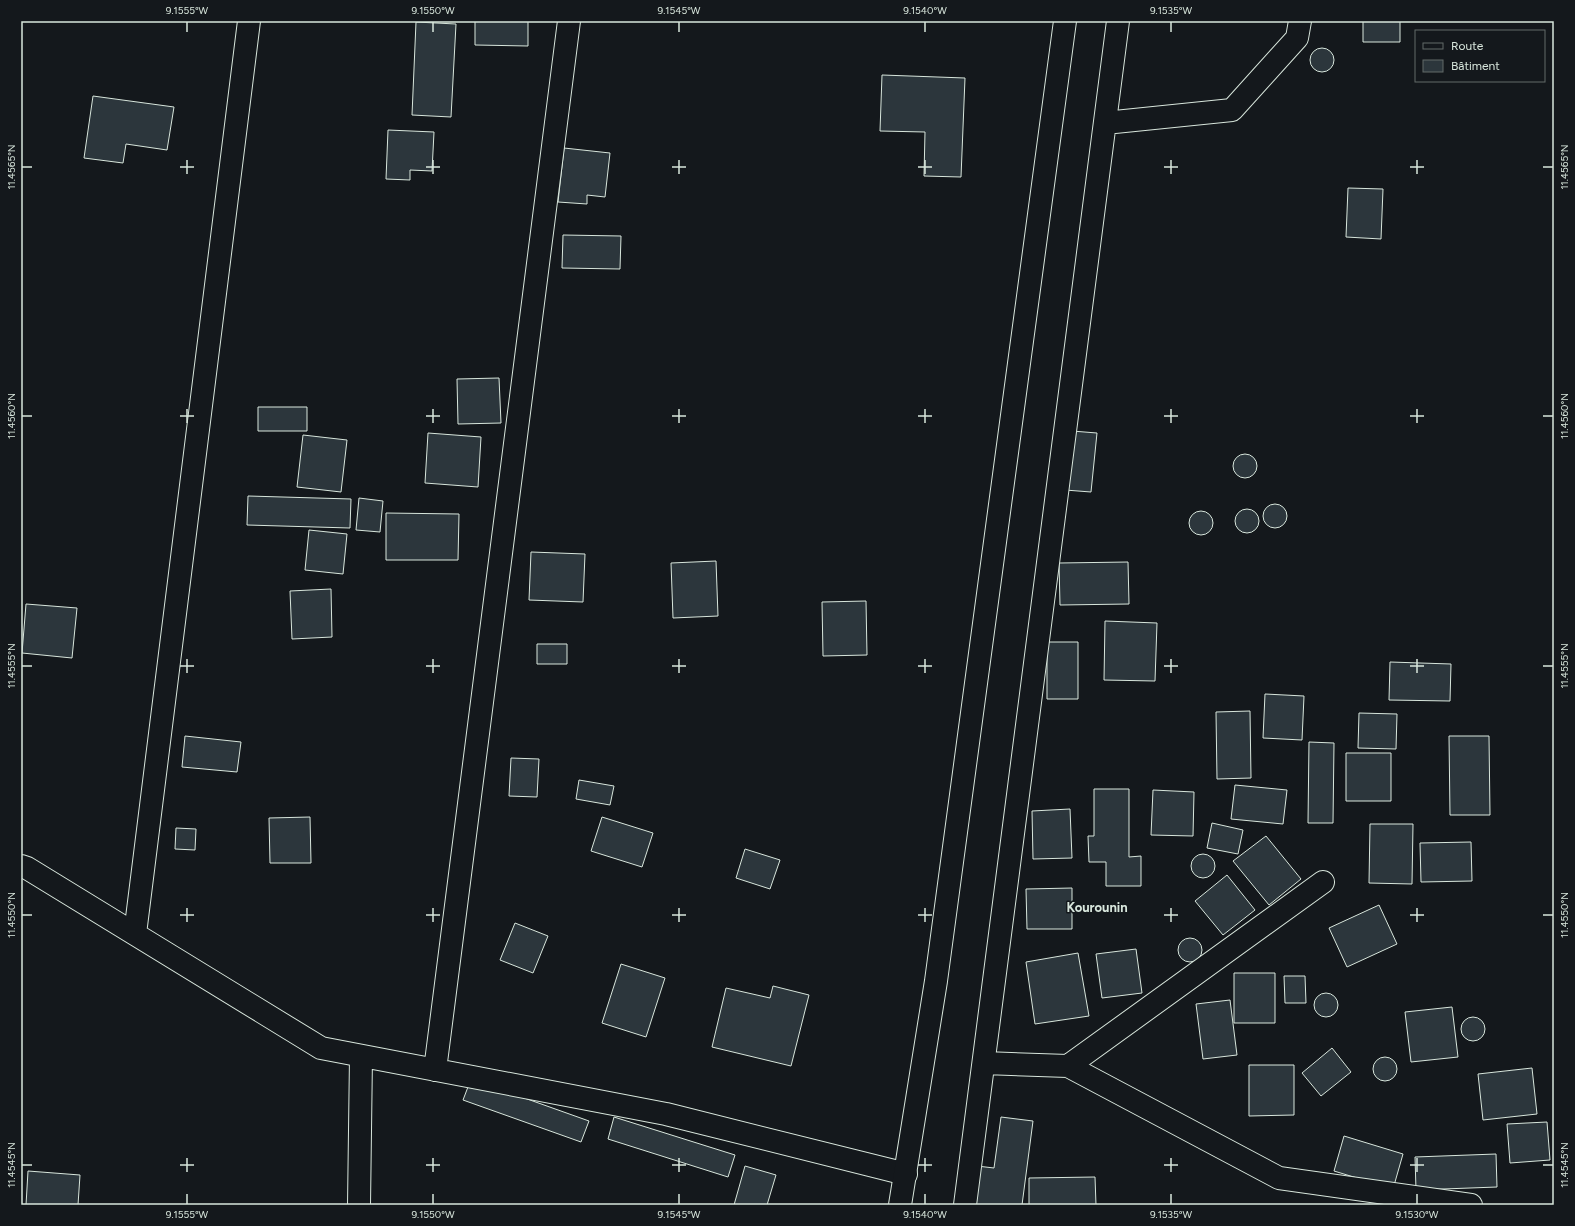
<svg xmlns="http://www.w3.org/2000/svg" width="1575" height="1226" font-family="Figtree,sans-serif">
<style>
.building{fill:#2c363c;stroke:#d8e6dc}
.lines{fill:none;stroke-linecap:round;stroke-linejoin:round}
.minor-casing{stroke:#d8e6dc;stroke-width:24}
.trunk-casing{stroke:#d8e6dc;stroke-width:24}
.minor{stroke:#14181c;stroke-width:22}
.trunk{stroke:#14181c;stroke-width:22}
.ticks{fill:none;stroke:#d8e6dc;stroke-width:1.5}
.labels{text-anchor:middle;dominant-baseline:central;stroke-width:3;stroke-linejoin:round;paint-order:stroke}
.quarter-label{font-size:13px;font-weight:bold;fill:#d8e6dc;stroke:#14181c}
.neatline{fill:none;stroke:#d8e6dc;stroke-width:1.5}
.ticks-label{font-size:10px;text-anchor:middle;fill:#d8e6dc}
</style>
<rect width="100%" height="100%" fill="#14181c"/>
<path class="building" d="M475 21H528V46L475 45Z
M1363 21H1400V42H1363Z
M416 22 456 24 451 117 412 115Z
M1310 60a12 12 0 1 1 24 0a12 12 0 1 1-24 0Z
M882 75 965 78 961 177 924 176 925 132 880 131Z
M93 96 174 107 167 150 126 144 123 163 84 158Z
M388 130 434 132 432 171 410 170V180L386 179Z
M564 148 610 153 605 197 587 195V204L558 202Z
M1348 188 1383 189 1381 239 1346 237Z
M563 235 621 236 620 269 562 268Z
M499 378 501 423 458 424 457 379Z
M258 407H307V431H258Z
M1072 431 1097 433 1091 492 1065 490Z
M428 433 481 437 478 487 425 483Z
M303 435 347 440 341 492 297 487Z
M1233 466a12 12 0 1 1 24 0a12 12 0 1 1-24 0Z
M248 496 351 499 350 528 247 525Z
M359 498 383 501 380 532 356 530Z
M1263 516a12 12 0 1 1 24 0a12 12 0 1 1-24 0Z
M1235 521a12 12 0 1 1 24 0a12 12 0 1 1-24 0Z
M1189 523a12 12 0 1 1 24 0a12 12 0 1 1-24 0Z
M386 513 459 514 458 560H386Z
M309 530 347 534 343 574 305 570Z
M531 552 585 554 583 602 529 600Z
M716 561 718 616 673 618 671 563Z
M1128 562 1129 604 1060 605 1059 563Z
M331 589 332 637 292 639 290 591Z
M866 601 867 655 823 656 822 602Z
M26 604 77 608 72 658 22 653Z
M1105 621 1157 623 1155 681 1104 680Z
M1047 642H1078V699H1047Z
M537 644H567V664H537Z
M1390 662 1451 664 1450 701 1389 700Z
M1265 694 1304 696 1302 740 1263 738Z
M1250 711 1251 778 1217 779 1216 712Z
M1359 713 1397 714 1396 749 1358 748Z
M185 736 241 742 237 772 182 767Z
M1449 736H1489L1490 815H1450Z
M1309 742 1334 743 1333 823H1308Z
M1346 753H1391V801H1346Z
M511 758 539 759 537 797 509 796Z
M579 780 614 786 610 805 576 799Z
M1235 785 1287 790 1283 824 1231 819Z
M1094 789H1129V857L1141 856V886H1106V862H1089L1088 836H1094Z
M1153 790 1194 792 1193 836 1151 835Z
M1070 809 1072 858 1033 859 1032 811Z
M310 817 311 863H270L269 818Z
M602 817 653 833 642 867 591 851Z
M1212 823 1243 830 1238 854 1207 848Z
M1370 824H1413L1412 884 1369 883Z
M176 828 196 829 195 850 175 849Z
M1266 836 1301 879 1269 905 1233 861Z
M1471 842 1472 881 1421 882 1420 843Z
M745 849 780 860 770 889 736 878Z
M1191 866a12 12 0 1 1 24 0a12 12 0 1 1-24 0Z
M1227 875 1255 910 1223 935 1195 901Z
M1072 888V929H1027L1026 889Z
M1379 905 1397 944 1347 967 1329 928Z
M515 923 548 936 533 973 500 960Z
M1178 950a12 12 0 1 1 24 0a12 12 0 1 1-24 0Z
M1136 949 1142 993 1102 998 1096 954Z
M1078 953 1089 1016 1035 1024 1026 962Z
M621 964 665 978 646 1037 602 1023Z
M1234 973H1275V1023H1234Z
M1284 976H1305L1306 1003H1285Z
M773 986 809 995 791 1066 712 1047 726 988 770 998Z
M1314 1005a12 12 0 1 1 24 0a12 12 0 1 1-24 0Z
M1230 1000 1237 1055 1203 1059 1196 1004Z
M1452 1007 1458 1057 1411 1062 1405 1012Z
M1461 1029a12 12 0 1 1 24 0a12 12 0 1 1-24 0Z
M1332 1048 1351 1072 1321 1096 1302 1073Z
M1373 1069a12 12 0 1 1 24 0a12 12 0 1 1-24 0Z
M1249 1065H1294V1115L1249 1116Z
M1532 1068 1537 1114 1483 1120 1478 1074Z
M471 1079 589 1121 581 1142 463 1100Z
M614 1117 735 1155 728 1177 608 1139Z
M1001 1117 1033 1121 1022 1205H972L977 1166 994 1168Z
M1547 1122 1550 1160 1510 1163 1507 1124Z
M1344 1136 1403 1154 1393 1189 1334 1171Z
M1496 1154 1497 1187 1416 1190 1415 1157Z
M745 1166 776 1175 767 1205H734Z
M28 1171 80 1175 78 1205H26Z
M1095 1177 1096 1205H1029V1178Z"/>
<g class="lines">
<defs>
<path id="minor" d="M1105 123 1232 110 1297 38 1300 21
M21 866 27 868 321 1048 666 1114 906 1174
M135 934 249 21
M984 1063 1068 1066 1279 1178 1471 1205
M1068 1066 1323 882
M435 1070 569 21
M359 1205 361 1056
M965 1205 1118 21"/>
<path id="trunk" d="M900 1205 936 981 1065 21"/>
</defs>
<use href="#minor" class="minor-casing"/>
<use href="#trunk" class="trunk-casing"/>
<use href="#minor" class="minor"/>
<use href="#trunk" class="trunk"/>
</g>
<path class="ticks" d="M187 22V32M433 22V32M679 22V32M925 22V32M1171 22V32M187 160V174M433 160V174M679 160V174M925 160V174M1171 160V174M1417 160V174M22 167H32M180 167H194M426 167H440M672 167H686M918 167H932M1164 167H1178M1410 167H1424M1543 167H1553M187 409V423M433 409V423M679 409V423M925 409V423M1171 409V423M1417 409V423M22 416H32M180 416H194M426 416H440M672 416H686M918 416H932M1164 416H1178M1410 416H1424M1543 416H1553M187 659V673M433 659V673M679 659V673M925 659V673M1171 659V673M1417 659V673M22 666H32M180 666H194M426 666H440M672 666H686M918 666H932M1164 666H1178M1410 666H1424M1543 666H1553M187 908V922M433 908V922M679 908V922M925 908V922M1171 908V922M1417 908V922M22 915H32M180 915H194M426 915H440M672 915H686M918 915H932M1164 915H1178M1410 915H1424M1543 915H1553M187 1158V1172M433 1158V1172M679 1158V1172M925 1158V1172M1171 1158V1172M1417 1158V1172M22 1165H32M180 1165H194M426 1165H440M672 1165H686M918 1165H932M1164 1165H1178M1410 1165H1424M1543 1165H1553M187 1194V1204M433 1194V1204M679 1194V1204M925 1194V1204M1171 1194V1204M1417 1194V1204"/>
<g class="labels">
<g class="quarter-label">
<text x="1097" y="907">Kourounin</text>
</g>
</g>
<rect width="1575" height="1226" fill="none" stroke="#14181c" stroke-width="44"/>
<rect x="1415" y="30" width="130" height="52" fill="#14181c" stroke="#626a69"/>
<rect x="1423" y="43" width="20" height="6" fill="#14181c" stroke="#626a69"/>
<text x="1451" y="50" font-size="12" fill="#d8e6dc">Route</text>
<rect x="1423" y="60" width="20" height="12" fill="#2c363c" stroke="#626a69"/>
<text x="1451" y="70" font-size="12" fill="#d8e6dc">Bâtiment</text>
<rect x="22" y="22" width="1531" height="1182" class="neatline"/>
<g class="ticks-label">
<text x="187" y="14">9.1555°W</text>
<text x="433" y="14">9.1550°W</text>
<text x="679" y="14">9.1545°W</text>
<text x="925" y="14">9.1540°W</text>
<text x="1171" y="14">9.1535°W</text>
<text transform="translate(11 167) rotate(-90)" y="4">11.4565°N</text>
<text transform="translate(1564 167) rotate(-90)" y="4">11.4565°N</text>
<text transform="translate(11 416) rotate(-90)" y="4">11.4560°N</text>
<text transform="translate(1564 416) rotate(-90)" y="4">11.4560°N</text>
<text transform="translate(11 666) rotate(-90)" y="4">11.4555°N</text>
<text transform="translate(1564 666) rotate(-90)" y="4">11.4555°N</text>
<text transform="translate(11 915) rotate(-90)" y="4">11.4550°N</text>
<text transform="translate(1564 915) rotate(-90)" y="4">11.4550°N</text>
<text transform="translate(11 1165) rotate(-90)" y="4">11.4545°N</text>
<text transform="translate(1564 1165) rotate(-90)" y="4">11.4545°N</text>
<text x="187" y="1218">9.1555°W</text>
<text x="433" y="1218">9.1550°W</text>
<text x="679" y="1218">9.1545°W</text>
<text x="925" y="1218">9.1540°W</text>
<text x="1171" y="1218">9.1535°W</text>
<text x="1417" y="1218">9.1530°W</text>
</g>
</svg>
